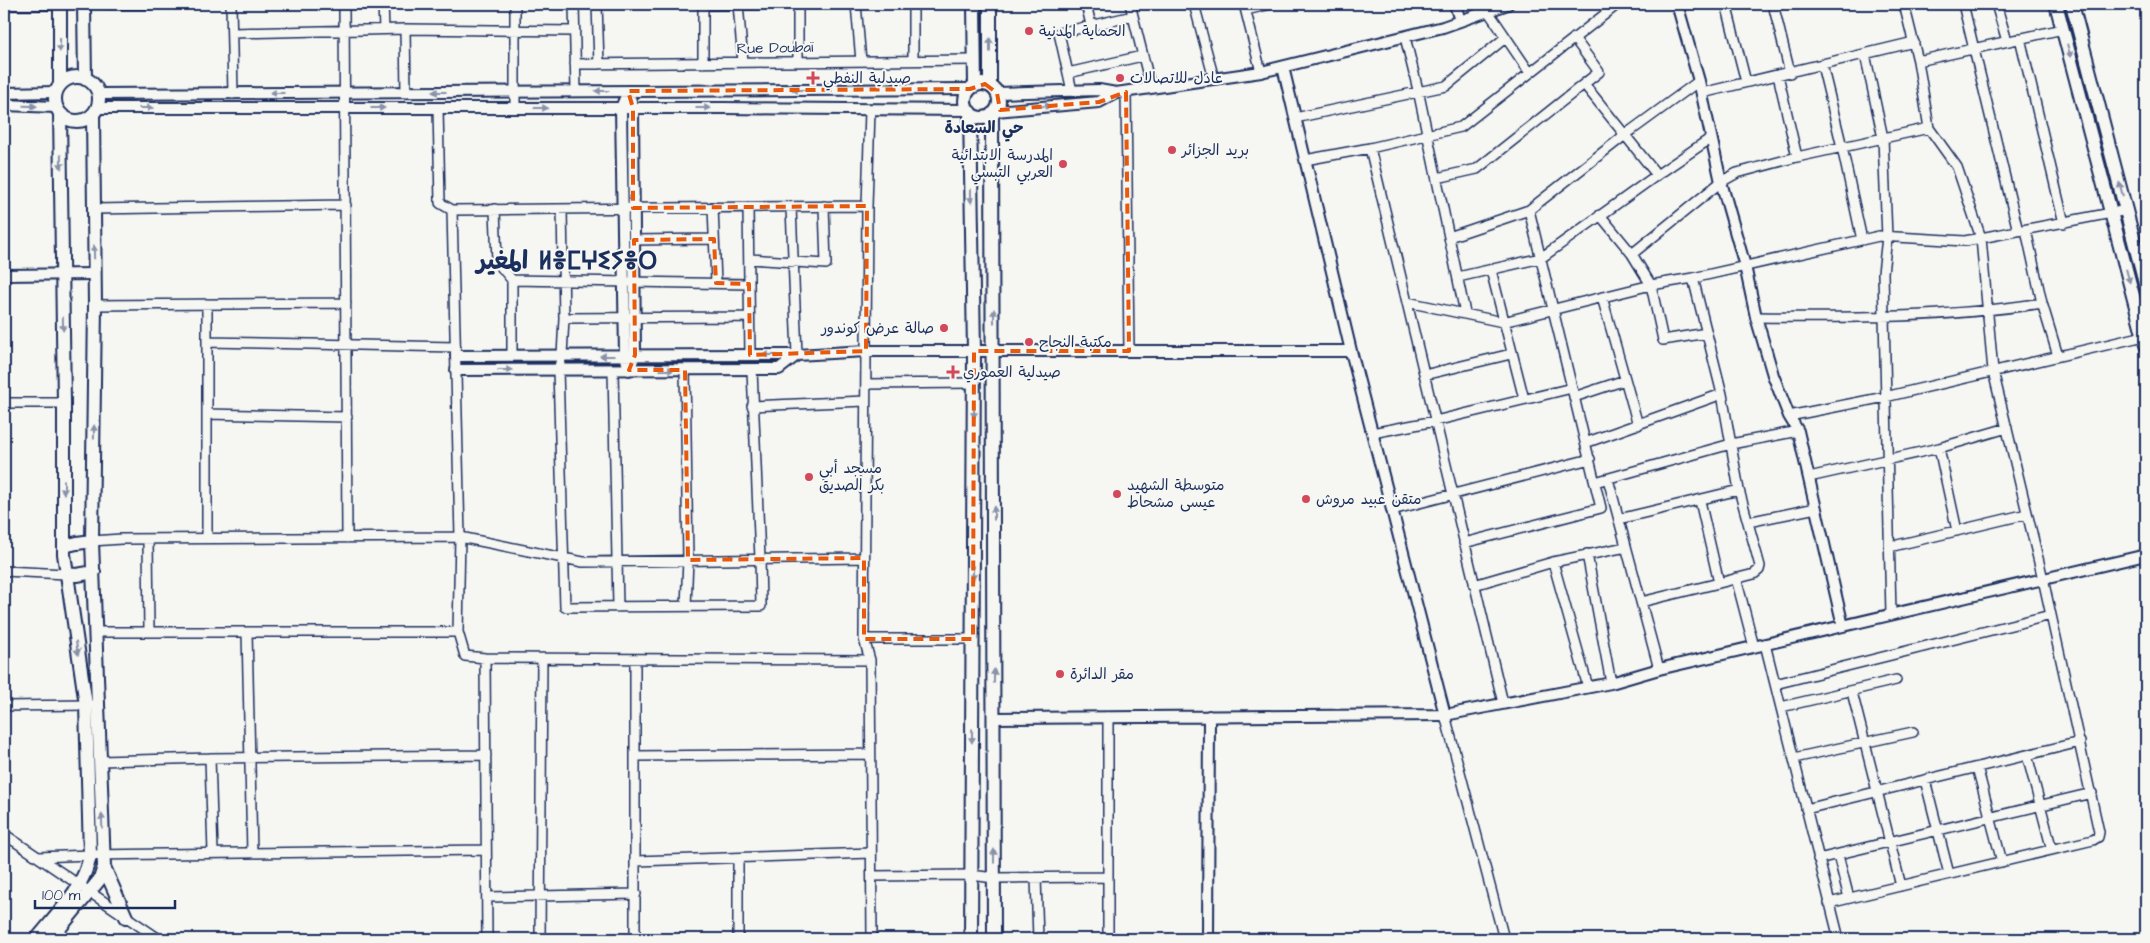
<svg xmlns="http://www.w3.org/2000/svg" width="2150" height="943" font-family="'Architects Daughter','Playpen Sans Arabic','Noto Sans Tifinagh',sans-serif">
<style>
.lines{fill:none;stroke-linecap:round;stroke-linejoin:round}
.minor-casing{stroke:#1b2f5e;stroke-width:12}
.tertiary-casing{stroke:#1b2f5e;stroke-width:14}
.secondary-casing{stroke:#1b2f5e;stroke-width:16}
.minor{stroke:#f6f6f2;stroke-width:9}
.tertiary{stroke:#f6f6f2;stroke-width:10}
.secondary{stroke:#f6f6f2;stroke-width:12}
.oneway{fill:#8892a8}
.marked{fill:none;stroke:#e8590c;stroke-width:4;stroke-dasharray:10 6;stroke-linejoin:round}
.poi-dot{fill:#d1495b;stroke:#f6f6f2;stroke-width:2}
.labels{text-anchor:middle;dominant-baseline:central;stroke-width:4;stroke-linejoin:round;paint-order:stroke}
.poi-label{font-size:15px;fill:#1b2f5e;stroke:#f6f6f2;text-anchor:start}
.street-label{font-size:15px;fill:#1b2f5e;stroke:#f6f6f2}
.neighbourhood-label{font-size:16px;font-weight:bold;fill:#1b2f5e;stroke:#f6f6f2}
.town-label{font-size:25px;font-weight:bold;fill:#1b2f5e;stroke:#f6f6f2}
</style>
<rect width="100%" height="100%" fill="#f6f6f2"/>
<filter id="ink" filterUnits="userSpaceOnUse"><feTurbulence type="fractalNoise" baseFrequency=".02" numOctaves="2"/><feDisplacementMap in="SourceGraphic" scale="10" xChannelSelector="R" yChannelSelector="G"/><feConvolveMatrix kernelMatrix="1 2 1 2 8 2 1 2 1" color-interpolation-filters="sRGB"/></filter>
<g filter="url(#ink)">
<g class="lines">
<defs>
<path id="minor" d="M108 4H151
M231 4 233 94
M344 4 347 538
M383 4 384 29
M574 4 576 91
M597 4 599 64
M738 4 743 62
M798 4V62
M856 4 861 61
M913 4V60
M1086 4 1091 25
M1130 4 1151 88
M1194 4 1214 79
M1244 4 1261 72
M1726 4 1746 82
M1773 4 1790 73
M1963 4 2018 231
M1996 4 2007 41
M4 5H60
M703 5 787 4
M1246 10 1271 4
M1488 11 1530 73
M405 29 406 93
M232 33 405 29 575 31
M1405 37 1418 90 1465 313
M2020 38 2064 223
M1865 54 1883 138 1887 237 1883 273 1891 615
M1918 61 2063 29
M703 63V4
M575 64 974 60
M1822 65 1842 147 1862 240
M1068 73 1142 56
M1778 75 1797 157
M1584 84 1657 175
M1072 91 1059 33 1133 16
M1126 92 1129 351
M1702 93 1914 42
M438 108 440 203 452 210
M515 108V4
M870 110 867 206 864 639 870 660 872 939
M1295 118 1446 86 1505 38
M1370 148 1503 703
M1305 160 1370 148 1461 127 1618 4
M1437 178 1477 169 1599 72 1574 38
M713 207 716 283
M748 207 750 355
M791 207 797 355
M94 209 346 205
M495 209 497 262 512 280
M562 209 564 318 562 356 558 370 565 607 761 606 760 559 752 370
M1600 215 1632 254 1651 285 1663 340 1707 333
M2026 230 2042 303 2058 356
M1449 237 1529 210 1625 135 1699 81
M634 240 714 239
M1632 254 1721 182 1737 173 1797 157 1929 128
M749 259 826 264 824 206
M1491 270 1524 399
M1458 277 1541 258 1657 175 1711 138
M1693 278 1722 394 1739 490 1760 566 1759 570 1754 574 1719 583
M1602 297 1638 425
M1407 302 1503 322 1651 285 1693 278 1879 236 1965 241 2127 210
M207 304V538
M95 305 346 303
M1756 317C1852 318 1947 318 2042 303
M564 318 749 317
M207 342 455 347
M512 356V280L749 284
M613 370 618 607
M685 370 688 560 686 606
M1424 375 1511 354
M866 384 974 383
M1574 397 1625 380
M4 403H64
M752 406 865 401
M207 414 347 417
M1789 416 1885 397 2144 336
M1372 433 1435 421 1572 388
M1585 443 1722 394
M1939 448 1957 531
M1809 477 1939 448 2007 428
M1608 479 1659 669
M1595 482 1731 444 1798 431
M1392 510 1590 459
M1619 519 1739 490
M1748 522 1816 508
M148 539 149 632
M92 541 121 539 460 537 583 562 864 558
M1464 543 1601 508 1529 210
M1889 547 2027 514
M1587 554 1611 683
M1553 562 1588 687
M4 571 66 574
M1736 578 1754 647
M1474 585 1553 562 1626 547
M1641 602 1719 583 1700 501
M97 632H458L460 537 452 210 867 206
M247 632 252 853
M458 632 465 656 485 658 870 660
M864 639H973
M1765 644 1839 939
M485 658 487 939
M1775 684 2051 615
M1852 692 1901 886
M4 706 90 705
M1781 707 1896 680
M1445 715 1504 939
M1108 717V939
M2027 755 2052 850
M636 756 870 754
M210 758 213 853
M1794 758 1913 732
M100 761 210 758 486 755
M1977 767 2002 862
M1925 780 1949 874
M1806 809 2080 742
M4 834 159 939
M1838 855 1849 898
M38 857 90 855 486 850
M738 859V939
M1818 859 2092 793
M636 861 871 853
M872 876 971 875 994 878 1108 877
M1036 878 1038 939
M487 897 636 894
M1829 903 2093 840 2098 837 2099 832 2043 579 1993 371 1981 238 1957 167 1929 128 1918 61 1904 4
M540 939 542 659
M635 939V660"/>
<path id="tertiary" d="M1455 4 1460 21
M1677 4 1699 81 1721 182 1745 266 1756 317 1773 375 1789 416 1798 431 1843 626
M1283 67 1351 351 1445 715
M628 91 633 108 635 355 629 370 625 355 621 108Z
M4 93 56 92
M1116 93 1261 72 1443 27 1508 4
M99 94 970 89
M4 105 56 107
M97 108H724L968 110
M996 111 1099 102 1116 93 1099 90 997 93
M4 275 95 274
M797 355 866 351H1351
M456 356 797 355 779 369 456 370
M994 718 1445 715 1611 683 1659 669 2146 555
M1208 939 1209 716"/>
<path id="secondary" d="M84 4 85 79
M974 4 975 86
M2056 4 2146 345
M2072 4 2146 287
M55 99a22 22 0 1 1 44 0a22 22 0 1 1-44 0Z
M965 101a17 17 0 1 1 34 0a17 17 0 1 1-34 0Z
M60 85V4
M990 86V4
M970 112 974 351 971 939
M992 114 994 939
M64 546 77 543 92 541
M66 574 77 575 94 572
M104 867 126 917
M37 939C57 914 85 887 90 855L86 705 64 554V403L60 113
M51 939 100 879 104 867 92 541 95 305 93 114"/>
</defs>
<use href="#minor" class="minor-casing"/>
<use href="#tertiary" class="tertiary-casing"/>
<use href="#secondary" class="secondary-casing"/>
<use href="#minor" class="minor"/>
<use href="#tertiary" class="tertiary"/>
<use href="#secondary" class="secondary"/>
</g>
<defs><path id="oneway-solid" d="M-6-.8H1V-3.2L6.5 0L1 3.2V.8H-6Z" transform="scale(1.25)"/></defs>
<g class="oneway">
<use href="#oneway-solid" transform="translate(60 45) rotate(91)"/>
<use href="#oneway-solid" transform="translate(990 45) rotate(-90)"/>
<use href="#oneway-solid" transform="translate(2069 51) rotate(75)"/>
<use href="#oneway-solid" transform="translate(799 90) rotate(180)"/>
<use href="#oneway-solid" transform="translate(602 91) rotate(180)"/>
<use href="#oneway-solid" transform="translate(439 92) rotate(180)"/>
<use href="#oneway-solid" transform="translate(277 93) rotate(180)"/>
<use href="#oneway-solid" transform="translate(30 106) rotate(2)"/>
<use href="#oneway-solid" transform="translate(1044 106) rotate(-5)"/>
<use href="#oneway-solid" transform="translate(146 108)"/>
<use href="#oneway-solid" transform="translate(378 108)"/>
<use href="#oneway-solid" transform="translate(541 108)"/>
<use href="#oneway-solid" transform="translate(703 108)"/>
<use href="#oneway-solid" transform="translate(61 162) rotate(89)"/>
<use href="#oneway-solid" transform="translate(2121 189) rotate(-105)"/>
<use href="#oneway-solid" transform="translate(971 196) rotate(89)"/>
<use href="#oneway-solid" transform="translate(94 252) rotate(-91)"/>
<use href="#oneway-solid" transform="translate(2128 276) rotate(75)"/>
<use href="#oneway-solid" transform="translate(994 316) rotate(-90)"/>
<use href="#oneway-solid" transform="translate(63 324) rotate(89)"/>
<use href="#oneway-solid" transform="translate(770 355) rotate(180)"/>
<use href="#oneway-solid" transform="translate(607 356) rotate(180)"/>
<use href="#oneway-solid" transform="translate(505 370)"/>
<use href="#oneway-solid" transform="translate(667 370)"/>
<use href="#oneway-solid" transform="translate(974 411) rotate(90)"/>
<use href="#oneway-solid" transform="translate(94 432) rotate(-89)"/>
<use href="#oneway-solid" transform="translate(64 487) rotate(90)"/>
<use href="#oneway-solid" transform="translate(994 513) rotate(-90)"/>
<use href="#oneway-solid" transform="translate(973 573) rotate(90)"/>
<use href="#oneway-solid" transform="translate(77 648) rotate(81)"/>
<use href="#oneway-solid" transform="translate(994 676) rotate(-90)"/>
<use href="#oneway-solid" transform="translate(972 736) rotate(91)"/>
<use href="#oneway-solid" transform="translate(102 821) rotate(-92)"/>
<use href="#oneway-solid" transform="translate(994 856) rotate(-90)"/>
</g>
</g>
<path class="marked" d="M985 84 997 93 1000 110 1099 102 1126 92 1129 351H974L973 639H864V558L688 560 685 370H629L635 355 634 240 714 239 716 283 749 284 750 355 866 351 867 206 633 208V108L628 91 970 89Z"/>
<g class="poi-dot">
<circle cx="1029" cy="31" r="5"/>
<path d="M810.5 70.5h5v5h5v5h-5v5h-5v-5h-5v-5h5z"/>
<circle cx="1120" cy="78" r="5"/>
<circle cx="1172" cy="150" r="5"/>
<circle cx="1063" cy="164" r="5"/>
<circle cx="944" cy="328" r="5"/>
<circle cx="1029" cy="342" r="5"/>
<path d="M950.5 364.5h5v5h5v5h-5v5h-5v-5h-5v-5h5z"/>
<circle cx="809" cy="477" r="5"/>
<circle cx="1117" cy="494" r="5"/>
<circle cx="1306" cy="499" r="5"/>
<circle cx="1060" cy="674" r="5"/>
</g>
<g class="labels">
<g class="poi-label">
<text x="1039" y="31">الحماية المدنية</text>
<text x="823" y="78">صيدلية النفطي</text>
<text x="1130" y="78">عادل للاتصالات</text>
<text x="1182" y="150">بريد الجزائر</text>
<text x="1053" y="155" text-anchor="end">المدرسة الابتدائية<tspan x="1053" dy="17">العربي التبسي</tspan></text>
<text x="934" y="328" text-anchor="end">صالة عرض كوندور</text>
<text x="1039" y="342">مكتبة النجاح</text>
<text x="963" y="372">صيدلية العموري</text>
<text x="819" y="468">مسجد أبي<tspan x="819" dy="17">بكر الصديق</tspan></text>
<text x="1127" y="485">متوسطة الشهيد<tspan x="1127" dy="17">عيسى مشحاط</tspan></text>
<text x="1316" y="499">متقن عبيد مروش</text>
<text x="1070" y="674">مقر الدائرة</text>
</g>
<g class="street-label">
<text transform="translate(775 48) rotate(-1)">Rue Doubaï</text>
</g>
<g class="neighbourhood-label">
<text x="984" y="128">حي السعادة</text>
</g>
<g class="town-label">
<text x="567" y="261">المغير ⵍⴻⵎⵖⵉⵢⴻⵔ</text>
</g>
</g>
<rect width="2150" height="943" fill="none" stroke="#f6f6f2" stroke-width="20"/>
<rect x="10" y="10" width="2130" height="923" fill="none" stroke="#1b2f5e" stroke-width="2" filter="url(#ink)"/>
<path d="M35 900v8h140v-8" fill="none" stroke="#1b2f5e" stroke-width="2.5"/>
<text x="42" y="900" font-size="15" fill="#1b2f5e" stroke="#f6f6f2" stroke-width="4" paint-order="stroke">100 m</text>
</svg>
